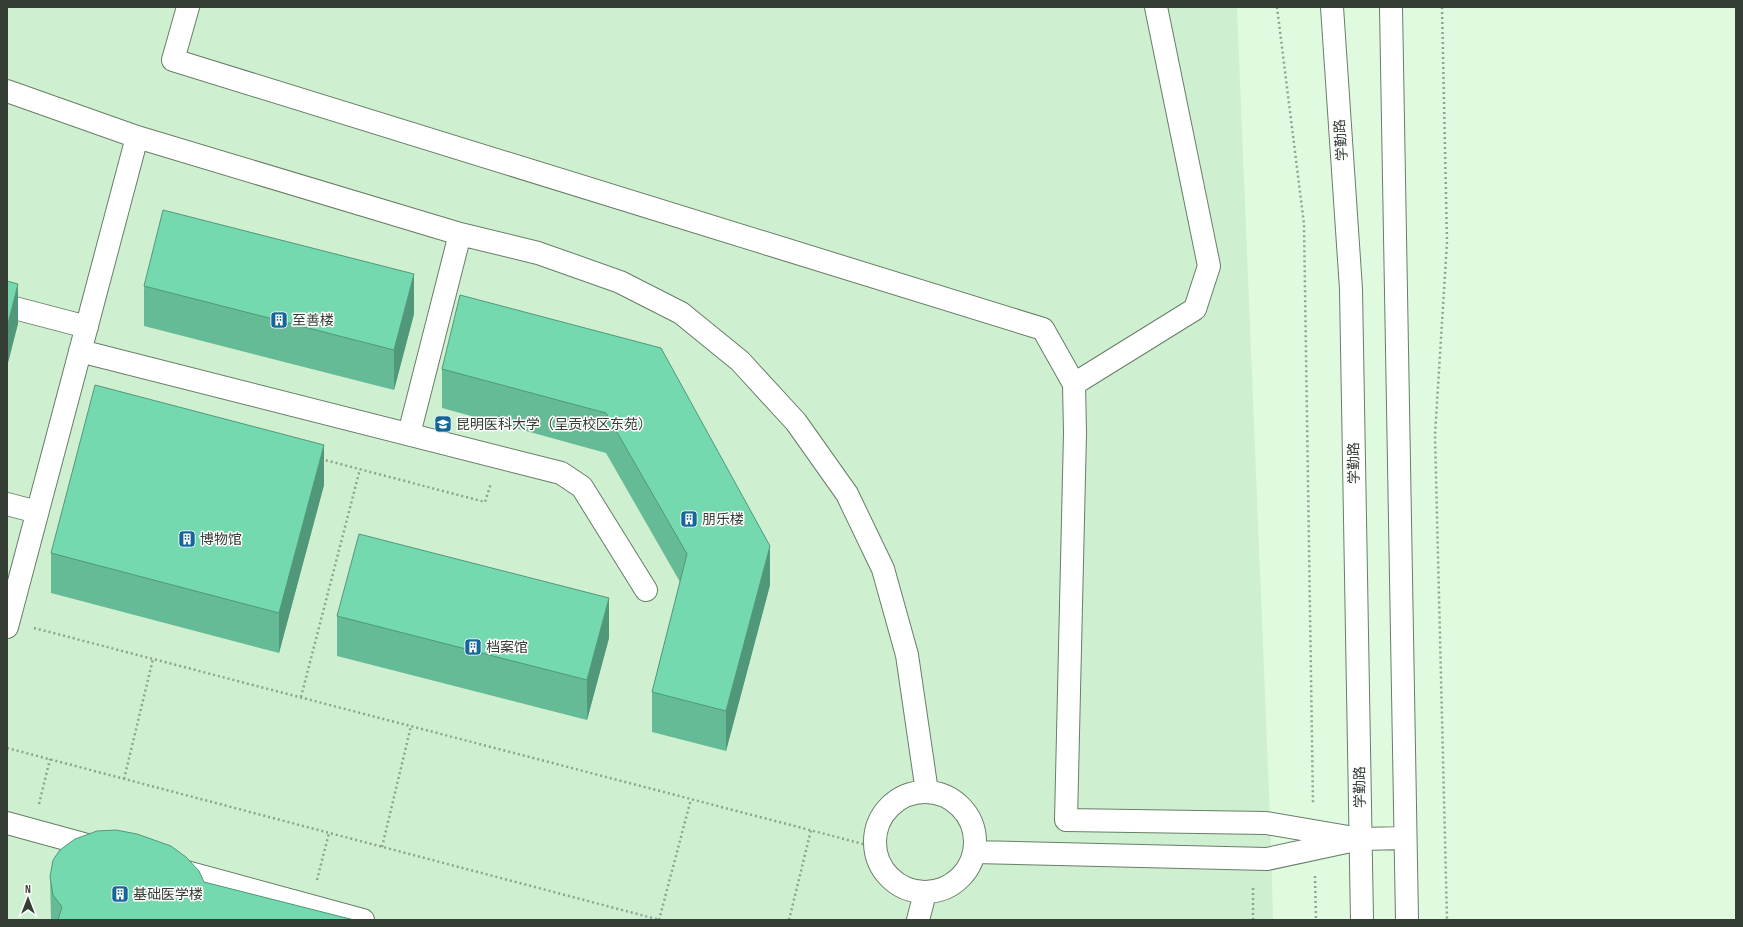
<svg xmlns="http://www.w3.org/2000/svg" width="1743" height="927" font-family="'Sofia Sans Condensed','Noto Sans SC',sans-serif">
<style>
.built{fill:#cff0d0}
.green{fill:#e4e2a2}
.lines{fill:none;stroke-linecap:round;stroke-linejoin:round}
.minor-casing{stroke:#677e67;stroke-width:24}
.path{stroke:#8fa28f;stroke-width:2.5;stroke-dasharray:2 3;stroke-linecap:butt}
.minor{stroke:#fff;stroke-width:22}
.wall{fill:#64bb96}
.shaded-wall{fill:#51987a}
.building{fill:#74d9ae;stroke:#51987a}
.labels{text-anchor:middle;dominant-baseline:central;stroke-width:3;stroke-linejoin:round;paint-order:stroke}
.street-label{font-size:14px;fill:#343e34;stroke:#fff}
.poi-label{font-size:14px;fill:#343e34;stroke:#fff;text-anchor:start}
</style>
<rect width="100%" height="100%" fill="#e0fae0"/>
<path class="built" d="M7 7H1237L1271 841 1273 920H7Z"/>
<path class="green" d="M986 919 1273 920H986Z"/>
<g class="lines">
<defs>
<path id="minor" d="M188 7 173 60 1043 329 1074 384 1075 433 1066 820 1266 823 1360 839
M1332 7 1351 289 1362 920
M1391 7 1407 920
M7 91 137 137 460 234 538 253 620 282 681 313 740 361 796 422 847 494 883 569 907 655 927 792
M7 306 87 327
M80 351 561 473 582 487 646 590
M1074 384 1195 309 1209 266 1156 7
M409 434 460 234
M7 504 37 512
M7 627 137 137
M875 842a50 50 0 1 1 100 0a50 50 0 1 1-100 0Z
M7 823 102 849
M974 852 1267 859 1360 839 1405 838
M172 868 363 920
M918 920 925 893"/>
</defs>
<use href="#minor" class="minor-casing"/>
<path class="path" d="M1277 7 1304 224 1313 805
M1442 7 1447 242 1435 435 1447 920
M321 459 485 502 491 483
M34 628 875 847
M301 697 360 469
M7 748 660 920
M124 779 153 659
M39 804 50 759
M382 847 411 726
M1315 876 1316 920
M317 880 329 833
M659 920 691 799
M789 920 811 830
M1253 920V885"/>
<use href="#minor" class="minor"/>
</g>
<path class="wall" d="M144 286 414 314 394 390 144 326Z
M661 348 770 585 726 751 652 732V692L680 582 606 453 442 408V369Z
M324 485 279 653 51 593V553Z
M337 616 609 638 587 720 337 656Z
M50 877 204 882 354 920H51Z"/>
<path class="shaded-wall" d="M414 274V314L394 390V350Z
M18 284V324L7 367V327Z
M324 445V485L279 653V613Z
M770 546V585L726 751V711Z
M609 598V638L587 720V680Z"/>
<path class="building" d="M163 210 414 274 394 350 144 286Z
M7 281 18 284 7 327Z
M460 295 661 348 770 546 726 711 652 692 687 554 606 413 442 369Z
M95 385 324 445 279 613 51 553Z
M359 534 609 598 587 680 337 616Z
M116 830 137 834 171 846 186 857 199 871 204 882 354 920H58L62 907 53 895 50 877 53 860 60 850 75 839 97 831Z"/>
<defs>
<symbol id="building-square" viewBox="-11 -11 22 22"><rect x="-9" y="-9" width="18" height="18" rx="4" fill="#156698" stroke="#fff"/><path d="M-4-6H4V6H1V3H-1V6H-4ZM-2.5-4.3h1.7v1.8h-1.7ZM.8-4.3h1.7v1.8H.8ZM-2.5-1h1.7V.8h-1.7ZM.8-1h1.7V.8H.8Z" fill="#fff"/></symbol>
<symbol id="university-square" viewBox="-11 -11 22 22"><rect x="-9" y="-9" width="18" height="18" rx="4" fill="#156698" stroke="#fff"/><path d="M0-5L7-2L0 1L-7-2ZM-4 1L0 2.5L4 1V4Q0 6-4 4Z" fill="#fff"/></symbol>
</defs>
<g fill-rule="evenodd">
<use href="#building-square" x="269" y="310" width="20" height="20"/>
<use href="#university-square" x="433" y="414" width="20" height="20"/>
<use href="#building-square" x="679" y="509" width="20" height="20"/>
<use href="#building-square" x="177" y="529" width="20" height="20"/>
<use href="#building-square" x="463" y="637" width="20" height="20"/>
<use href="#building-square" x="110" y="884" width="20" height="20"/>
</g>
<g class="labels">
<g class="street-label">
<text transform="translate(1341 140) rotate(-94)">学勤路</text>
<text transform="translate(1354 463) rotate(-91)">学勤路</text>
<text transform="translate(1360 787) rotate(-91)">学勤路</text>
</g>
<g class="poi-label">
<text x="292" y="320">至善楼</text>
<text x="456" y="424">昆明医科大学（呈贡校区东苑）</text>
<text x="702" y="519">朋乐楼</text>
<text x="200" y="539">博物馆</text>
<text x="486" y="647">档案馆</text>
<text x="133" y="894">基础医学楼</text>
</g>
</g>
<rect width="1743" height="927" fill="none" stroke="#343e34" stroke-width="16"/>
<g transform="translate(28 899)" stroke="#ffffff" stroke-width="3" paint-order="stroke">
<path d="M0-3L7 15L0 10L-7 15Z" fill="#343e34"/>
<text y="-6" font-size="11" font-weight="bold" text-anchor="middle" fill="#343e34">N</text>
</g>
</svg>
